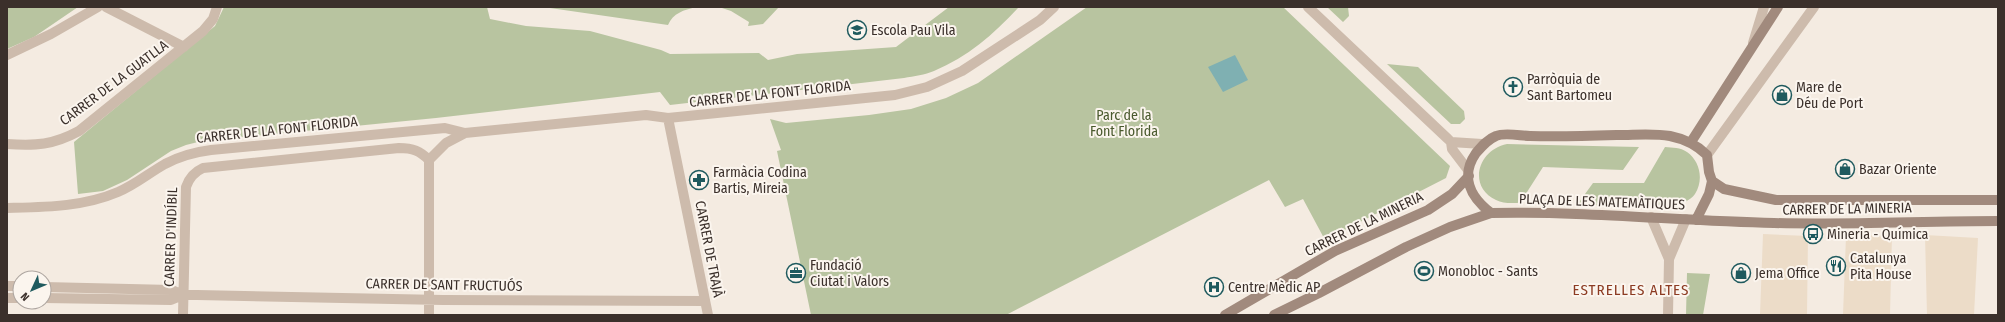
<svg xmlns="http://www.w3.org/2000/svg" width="2005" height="322" font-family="'Fira Sans Condensed',sans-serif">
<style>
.green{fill:#b8c4a0}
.plaza{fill:#ecdcc8}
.water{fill:#7fb0b2}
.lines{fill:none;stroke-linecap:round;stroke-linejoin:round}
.street{stroke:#cdbbac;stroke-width:10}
.secondary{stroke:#a18a7d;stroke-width:10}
.labels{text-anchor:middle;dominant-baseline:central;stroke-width:4;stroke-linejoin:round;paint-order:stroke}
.poi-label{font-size:14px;fill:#3b302b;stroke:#fbf5ee;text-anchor:start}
.street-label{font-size:14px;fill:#3b302b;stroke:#fbf5ee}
.park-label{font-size:14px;fill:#4a5a2e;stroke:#fbf5ee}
.neighbourhood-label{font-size:15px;letter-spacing:1px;fill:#8c3b22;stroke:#fbf5ee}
</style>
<rect width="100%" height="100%" fill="#f4ebe1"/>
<path class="green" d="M7 7H78L34 37 7 49Z
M224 7H487L490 19 526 26 590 31 661 50 670 54 759 53 768 60 797 54 896 47 949 7H1019C994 34 968 57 934 71 925 75 914 76 904 78L670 105 660 92 436 118 202 141 186 145 171 151 127 180 103 191 78 194 74 142 215 26Z
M543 7H696C684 10 673 13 668 25Z
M719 7H779L763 24 748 26 749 22 731 11Z
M1087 7H1283L1450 166 1446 178 1325 240 1303 199 1285 207 1269 180 1006 315H811L777 151 781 150 770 119 786 123 869 115 911 109 946 98 978 83Z
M1327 7H1348L1349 16 1343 22Z
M1387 64 1418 67 1464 111 1465 119 1460 124H1451Z
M1507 144 1639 147 1623 170 1543 167 1520 203C1512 203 1503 204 1496 200 1467 186 1478 150 1507 144Z
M1665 147C1673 148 1680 147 1687 152 1700 161 1704 180 1695 194 1690 201 1681 204 1673 206L1577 205 1593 183H1644Z
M1687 273 1710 274 1703 315H1686Z"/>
<path class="plaza" d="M1763 234 1808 236 1807 315H1760Z
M1892 235 1890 315H1843L1846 236Z
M1925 235 1978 238 1974 315H1927Z"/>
<path class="water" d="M1235 55 1248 80 1223 92 1208 67Z"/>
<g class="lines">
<path class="street" d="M106 7 184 47
M1308 7 1448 139 1451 142 1452 149 1468 170
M1753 43 1764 7
M7 55 51 34 98 7
M668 118 708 315
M1451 142 1482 144
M7 144C36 146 53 145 79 131L203 31 213 19 217 7
M1707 155 1814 7
M429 160 446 143 465 133
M7 208C45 207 83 207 118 192 135 185 149 173 165 164 180 156 195 152 211 150L445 128 465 133 646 115 668 118 895 95 927 87 962 71 1040 20 1054 7
M1651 217 1669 259
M7 286H20
M44 287 172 290 183 295
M7 298H20
M44 298 171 300 183 295H197L443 300 705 301
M183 315 186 187C189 178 194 172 203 168L399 148C413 148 420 151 429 160V315
M1668 315 1669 259 1686 219"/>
<path class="secondary" d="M1691 142 1778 7
M1712 181 1724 189 1776 200H1998
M1696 220 1709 194 1712 181 1709 172 1707 155C1696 144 1685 139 1670 136 1653 133 1635 135 1618 135 1588 136 1559 137 1530 136 1521 136 1505 132 1496 136 1488 139 1482 146 1476 153 1460 176 1470 197 1491 213 1586 211 1680 221 1774 223 1849 225 1924 221 1998 221
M1225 315 1335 251 1428 210 1452 194 1469 176
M1274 315 1319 293 1406 247 1450 227 1491 213"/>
</g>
<defs>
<symbol id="school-ring" viewBox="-11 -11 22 22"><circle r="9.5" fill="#fbf5ee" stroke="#1f5a5e" stroke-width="1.5"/><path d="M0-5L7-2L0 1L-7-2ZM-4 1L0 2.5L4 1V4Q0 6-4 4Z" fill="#1f5a5e"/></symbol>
<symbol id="church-ring" viewBox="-11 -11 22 22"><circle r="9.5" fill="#fbf5ee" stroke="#1f5a5e" stroke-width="1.5"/><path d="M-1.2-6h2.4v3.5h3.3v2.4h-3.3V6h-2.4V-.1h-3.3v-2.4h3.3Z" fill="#1f5a5e"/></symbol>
<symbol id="shop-ring" viewBox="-11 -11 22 22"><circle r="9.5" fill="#fbf5ee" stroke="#1f5a5e" stroke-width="1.5"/><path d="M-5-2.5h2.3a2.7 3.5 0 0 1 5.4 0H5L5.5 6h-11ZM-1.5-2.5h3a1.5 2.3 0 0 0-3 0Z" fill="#1f5a5e"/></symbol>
<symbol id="pharmacy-ring" viewBox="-11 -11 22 22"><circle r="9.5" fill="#fbf5ee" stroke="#1f5a5e" stroke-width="1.5"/><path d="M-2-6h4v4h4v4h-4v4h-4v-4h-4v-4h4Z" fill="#1f5a5e"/></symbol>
<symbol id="bus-ring" viewBox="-11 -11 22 22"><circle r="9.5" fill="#fbf5ee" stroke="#1f5a5e" stroke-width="1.5"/><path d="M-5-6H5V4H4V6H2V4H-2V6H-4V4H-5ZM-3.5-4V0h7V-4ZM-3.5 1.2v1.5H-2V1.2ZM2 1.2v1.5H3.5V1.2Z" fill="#1f5a5e"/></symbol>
<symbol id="restaurant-ring" viewBox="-11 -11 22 22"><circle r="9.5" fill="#fbf5ee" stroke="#1f5a5e" stroke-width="1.5"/><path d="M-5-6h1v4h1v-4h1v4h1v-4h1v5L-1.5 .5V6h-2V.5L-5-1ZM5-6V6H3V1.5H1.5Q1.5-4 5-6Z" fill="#1f5a5e"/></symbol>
<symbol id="stadium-ring" viewBox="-11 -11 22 22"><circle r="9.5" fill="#fbf5ee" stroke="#1f5a5e" stroke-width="1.5"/><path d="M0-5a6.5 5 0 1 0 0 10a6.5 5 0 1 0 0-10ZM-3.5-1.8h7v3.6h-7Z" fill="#1f5a5e"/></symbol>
<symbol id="office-ring" viewBox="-11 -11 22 22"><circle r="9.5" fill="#fbf5ee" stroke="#1f5a5e" stroke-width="1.5"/><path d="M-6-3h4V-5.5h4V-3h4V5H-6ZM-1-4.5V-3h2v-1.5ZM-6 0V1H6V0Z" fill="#1f5a5e"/></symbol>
<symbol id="hospital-ring" viewBox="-11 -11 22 22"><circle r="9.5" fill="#fbf5ee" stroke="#1f5a5e" stroke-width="1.5"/><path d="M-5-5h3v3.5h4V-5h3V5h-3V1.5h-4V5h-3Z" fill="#1f5a5e"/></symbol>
</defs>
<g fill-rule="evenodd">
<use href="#school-ring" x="846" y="19" width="22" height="22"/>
<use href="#church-ring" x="1502" y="76" width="22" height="22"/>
<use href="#shop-ring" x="1771" y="84" width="22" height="22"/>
<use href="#shop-ring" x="1834" y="158" width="22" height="22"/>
<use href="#pharmacy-ring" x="688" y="169" width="22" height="22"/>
<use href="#bus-ring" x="1802" y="223" width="22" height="22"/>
<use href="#restaurant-ring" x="1825" y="255" width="22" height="22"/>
<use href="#stadium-ring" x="1413" y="260" width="22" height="22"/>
<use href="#office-ring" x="785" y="262" width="22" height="22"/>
<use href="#shop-ring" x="1730" y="262" width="22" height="22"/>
<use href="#hospital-ring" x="1203" y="276" width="22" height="22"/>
</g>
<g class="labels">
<g class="poi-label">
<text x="871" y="30">Escola Pau Vila</text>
<text x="1527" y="79">Parròquia de<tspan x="1527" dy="16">Sant Bartomeu</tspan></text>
<text x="1796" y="87">Mare de<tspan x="1796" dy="16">Déu de Port</tspan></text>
<text x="1859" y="169">Bazar Oriente</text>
<text x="713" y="172">Farmàcia Codina<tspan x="713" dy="16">Bartis, Mireia</tspan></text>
<text x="1827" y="234">Mineria - Química</text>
<text x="1850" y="258">Catalunya<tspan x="1850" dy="16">Pita House</tspan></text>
<text x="810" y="265">Fundació<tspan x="810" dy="16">Ciutat i Valors</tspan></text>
<text x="1438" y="271">Monobloc - Sants</text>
<text x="1755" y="273">Jema Office</text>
<text x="1228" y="287">Centre Mèdic AP</text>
</g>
<g class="street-label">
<text transform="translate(114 83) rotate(-37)">CARRER DE LA GUATLLA</text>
<text transform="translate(770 94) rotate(-6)">CARRER DE LA FONT FLORIDA</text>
<text transform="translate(277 130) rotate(-6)">CARRER DE LA FONT FLORIDA</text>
<text transform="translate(1602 202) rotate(2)">PLAÇA DE LES MATEMÀTIQUES</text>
<text transform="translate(1847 209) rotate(-1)">CARRER DE LA MINERIA</text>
<text transform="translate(1364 224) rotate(-26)">CARRER DE LA MINERIA</text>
<text transform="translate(171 237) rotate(-88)">CARRER D'INDÍBIL</text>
<text transform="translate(709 249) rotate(79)">CARRER DE TRAJÀ</text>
<text transform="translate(444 285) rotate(1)">CARRER DE SANT FRUCTUÓS</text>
</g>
<g class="park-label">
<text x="1124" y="115">Parc de la<tspan x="1124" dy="16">Font Florida</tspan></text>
</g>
<g class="neighbourhood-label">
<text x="1631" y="290">ESTRELLES ALTES</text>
</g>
</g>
<rect width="2005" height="322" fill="none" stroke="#3b302b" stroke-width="16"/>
<g transform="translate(32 290) rotate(226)"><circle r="19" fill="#fbf5ee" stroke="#aea6a0"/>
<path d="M0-3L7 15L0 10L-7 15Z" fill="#1f5a5e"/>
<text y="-6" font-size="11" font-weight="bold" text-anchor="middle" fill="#3b302b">N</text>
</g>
</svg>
